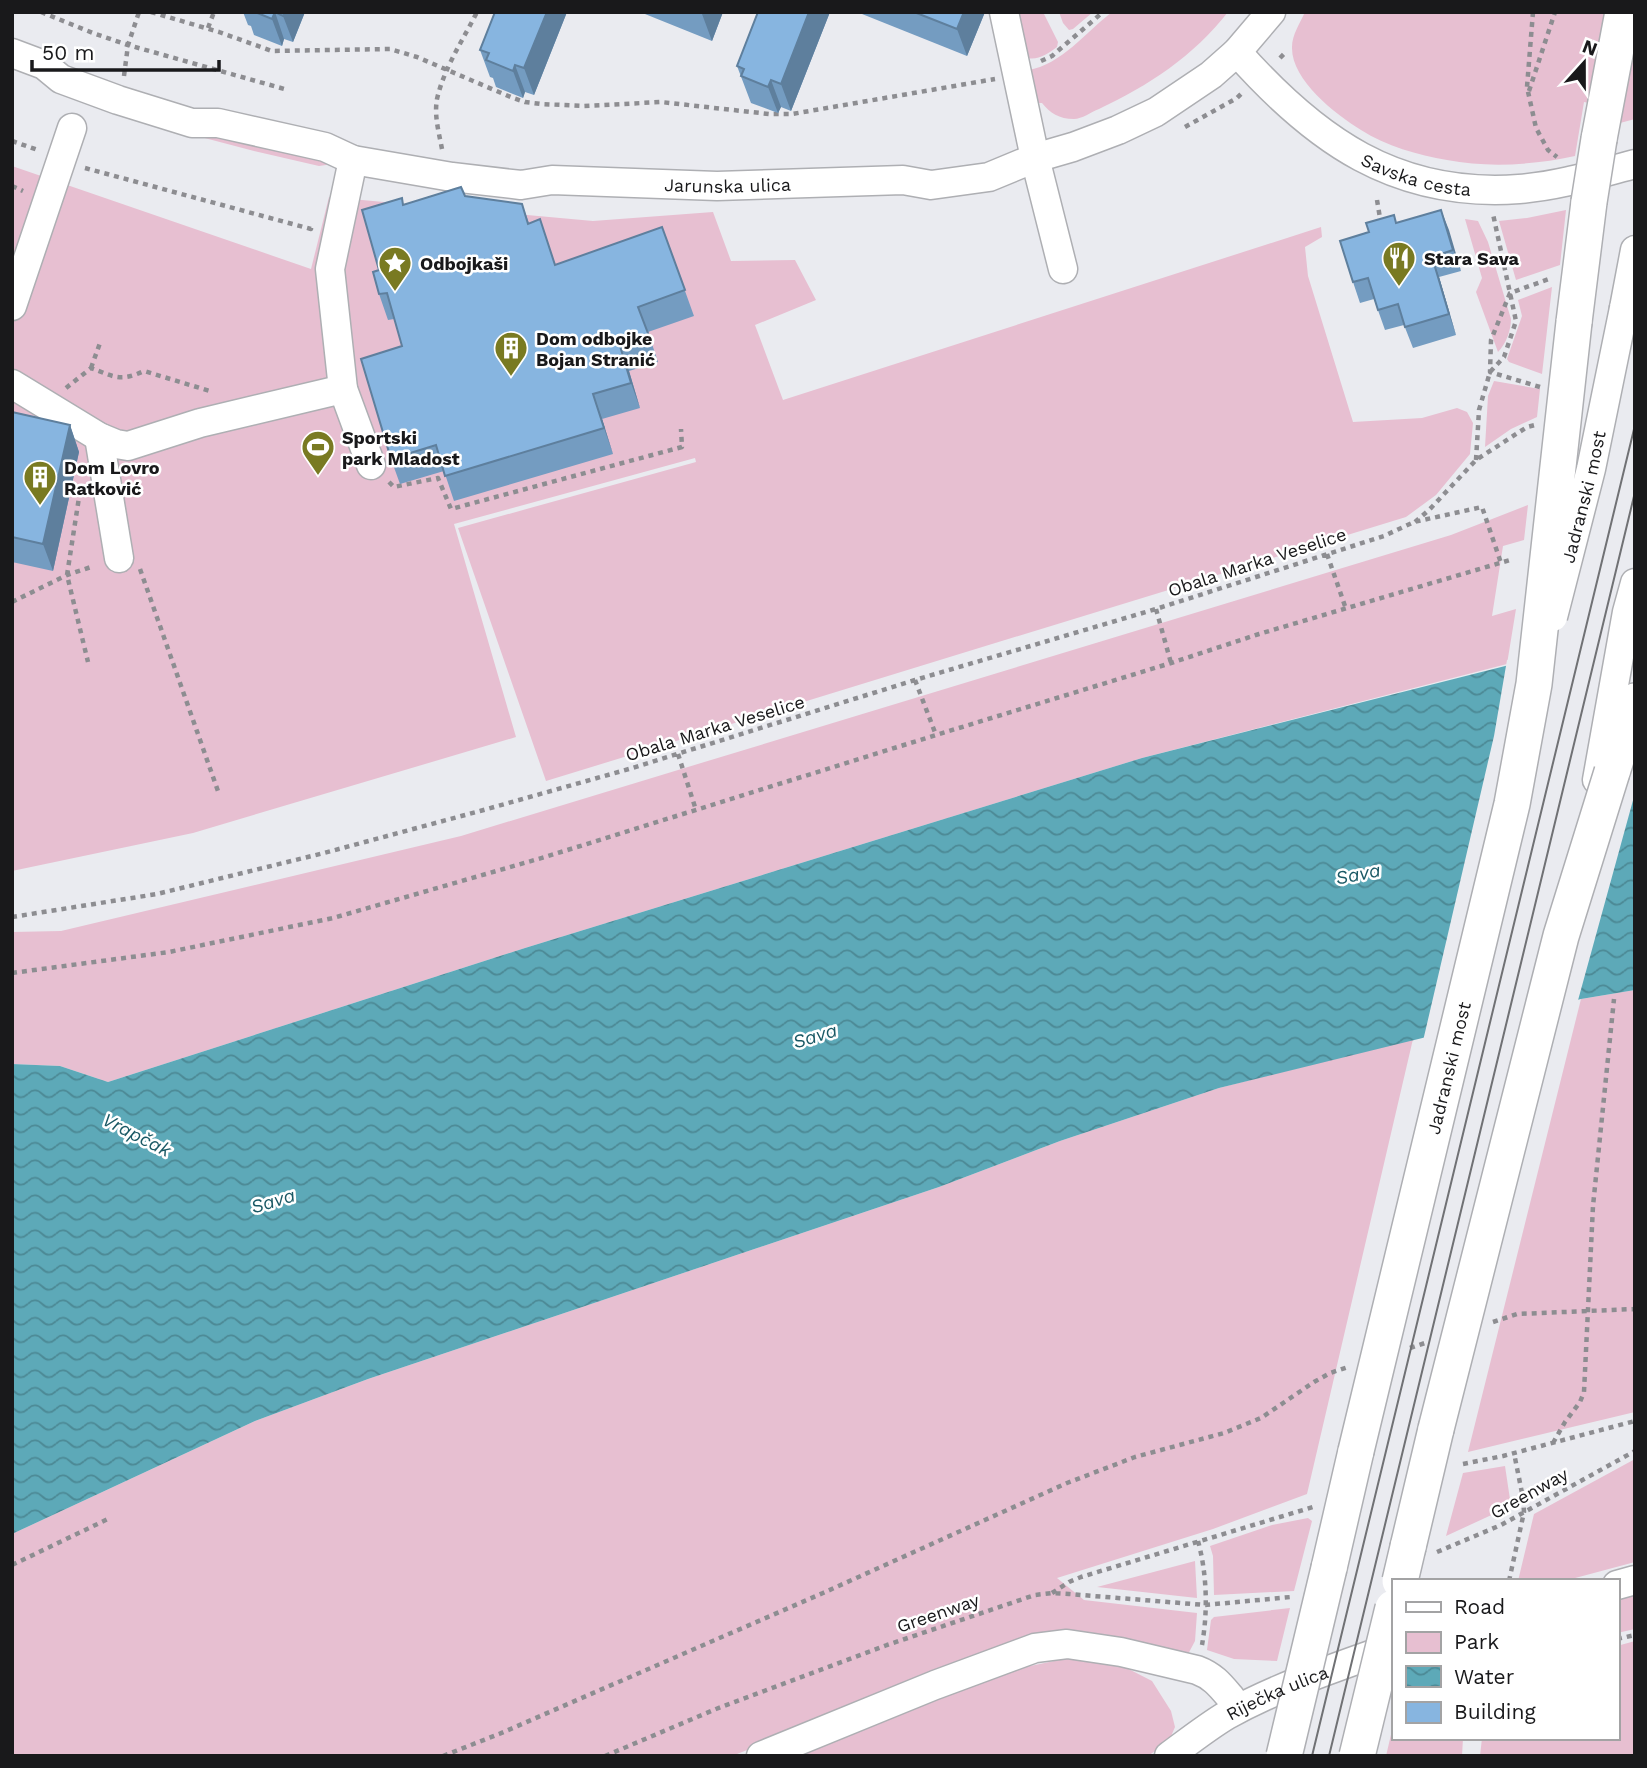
<svg xmlns="http://www.w3.org/2000/svg" width="1647" height="1768" font-family="'Work Sans',sans-serif">
<style>
.green{fill:#e7bfd1}
.water{fill:url(#water-waves)}
.pier{fill:#eaebf0}
.lines{fill:none;stroke-linecap:round;stroke-linejoin:round}
.minor-casing{stroke:#aeafb3;stroke-width:31}
.major-casing{stroke:#aeafb3;stroke-width:38}
.path{stroke:#8d8d91;stroke-width:4.5;stroke-dasharray:5 5;stroke-linecap:butt}
.minor{stroke:#fff;stroke-width:28}
.major{stroke:#fff;stroke-width:35}
.tram{stroke:#707174;stroke-width:2}
.minor-bridge-casing{stroke:#aeafb3;stroke-width:31;stroke-linecap:butt}
.major-bridge-casing{stroke:#aeafb3;stroke-width:38;stroke-linecap:butt}
.minor-bridge{stroke:#fff;stroke-width:28}
.major-bridge{stroke:#fff;stroke-width:35}
.wall{fill:#749cc1}
.shaded-wall{fill:#5e7f9d}
.building{fill:#87b5e0;stroke:#5e7f9d;stroke-width:2}
.labels{text-anchor:middle;dominant-baseline:central;stroke-width:5;stroke-linejoin:round;paint-order:stroke}
.street-label{font-size:18px;fill:#19191b;stroke:#fff}
.poi-label{font-size:18px;font-weight:bold;fill:#19191b;stroke:#fff;text-anchor:start}
.water-label{font-size:19px;font-style:italic;fill:#1a5965;stroke:#fff}
</style>
<defs>
<pattern id="water-waves" width="16" height="10" patternUnits="userSpaceOnUse" patternTransform="scale(1.75)"><rect width="16" height="10" fill="#5da9b8"/><path d="M0 5q4-4 8 0t8 0" fill="none" stroke="#4c8995"/></pattern>
</defs>
<rect width="100%" height="100%" fill="#eaebf0"/>
<path class="green" d="M1016 12H1043L1058 42 1057 47C1048 54 1036 62 1024 57Z
M1059 12H1093L1073 29 1069 30 1063 23Z
M1112 12H1228C1194 56 1148 86 1099 109 1091 112 1082 119 1074 119 1059 119 1050 113 1042 103H1034L1028 70C1061 65 1086 32 1112 12Z
M1305 12H1609L1589 103 1584 102 1575 156C1534 165 1488 168 1447 160 1418 155 1386 146 1361 130 1335 114 1291 80 1292 47 1292 35 1300 23 1305 12Z
M1635 33V119L1620 123 1632 45Z
M159 120 264 148 329 162 326 165 319 166 254 151 197 136Z
M12 166 311 269 329 197 593 221 713 212 731 261 795 260 816 300 755 325 783 400 1321 227 1322 237 1305 247 1308 276 1353 422 1422 418 1457 408 1467 412 1473 423 1470 454 1436 495 1406 517 546 781 458 528 696 462 695 458 454 524 516 737 193 833 12 871Z
M1566 210 1560 265 1516 280 1499 221 1527 218Z
M1465 219 1478 221 1488 242 1511 319C1511 330 1506 344 1498 352L1476 292 1482 278Z
M1552 287 1542 374 1509 362 1507 359 1522 316 1518 300Z
M1494 381 1540 389 1537 417 1511 429 1485 447 1488 396Z
M1528 505 1524 540 1503 546 1492 616 1516 609 1507 664 1142 758 525 948 108 1082 60 1066 12 1064V932L61 931 461 836 1451 535Z
M1635 990V1412L1468 1452 1581 999Z
M1413 1039 1307 1494 1213 1529 1057 1578 1084 1600 1197 1613 1195 1641 1186 1658 998 1650 732 1756H12V1534L255 1421 368 1379 939 1187 1060 1141 1219 1088Z
M1635 1459V1562L1564 1581H1518L1534 1514Z
M1505 1466 1511 1506 1446 1536 1463 1473Z
M1308 1518 1312 1521 1294 1591 1214 1595 1213 1556 1210 1546 1272 1525Z
M1195 1561 1197 1598 1097 1587Z
M1635 1589V1629L1617 1633V1594Z
M1290 1608 1277 1661 1234 1659 1207 1650 1211 1620 1214 1617Z
M1635 1641V1756H1480L1482 1738H1617V1646Z
M1078 1656 1111 1660 1152 1681 1171 1711 1175 1727 1169 1741 1148 1756H792L1007 1671Z
M1393 1726V1738H1463L1462 1756H1386Z"/>
<path class="water" d="M1635 633V990L1581 999 1219 1088 1060 1141 939 1187 368 1379 255 1421 12 1534V1064L60 1066 108 1082 525 948 1142 758Z"/>
<path class="pier" d="M1635 630V793L1577 1004 1423 1041 1494 736 1507 660Z"/>
<g class="lines">
<defs>
<g id="minor">
<path d="M1004 12 1035 158 1063 269"/>
<path id="s1" d="M1237 52C1315 140 1396 198 1519 189 1559 186 1597 174 1635 164"/>
<path id="s2" d="M12 53 44 65 61 79 118 100 192 123H218L325 147 353 160 452 177 521 185 552 180 717 186 903 180 931 185 989 177 1035 158 1073 147 1118 130 1156 112 1211 75 1237 52 1271 12"/>
<path d="M353 160 330 269 343 389 371 465"/>
<path d="M12 306 72 128"/>
<path d="M1624 308 1635 250"/>
<path d="M12 384 99 437 116 444 128 446 200 423 343 389"/>
<path d="M99 437 119 558"/>
<path d="M1597 780 1627 612 1635 583"/>
<path d="M1617 1585 1635 1580"/>
<path d="M761 1756 935 1685 1035 1648 1067 1644 1121 1652 1197 1670C1213 1676 1220 1685 1231 1698"/>
<path id="s3" d="M1169 1756C1188 1742 1207 1727 1227 1715 1279 1686 1337 1667 1393 1647"/>
</g>
<path id="major" d="M1599 139 1623 12
M1574 322 1589 202
M1612 772 1635 701
M1408 1547 1436 1429
M1329 1568 1356 1451"/>
</defs>
<use href="#minor" class="minor-casing"/>
<use href="#major" class="major-casing"/>
<path class="path" d="M41 12 93 33 128 45 288 90
M151 12 219 32 272 51 390 49 417 57 513 98 525 102 541 104 584 106 661 102 769 114H792L995 79
M1533 12 1527 87 1536 128 1548 150 1557 157
M208 28 214 12
M1280 58 1286 52
M1041 61 1052 56 1103 12
M124 76 128 45 139 12
M1529 91 1555 12
M1185 127 1237 98 1242 93
M12 141 38 150
M442 149C439 133 434 116 437 99 444 68 463 40 477 12
M85 168 311 229V226
M12 186 23 191
M1377 200 1381 224
M91 368 100 343
M1540 387 1490 372 1491 340 1510 293 1549 279
M66 388 91 368C115 377 120 382 144 371L213 392
M1476 460 1479 410 1490 372 1504 357 1516 321 1493 214
M389 482 394 487 438 478 451 509 682 447 681 429
M80 491 67 575 88 662
M1415 522 1430 509 1476 460 1527 427 1535 425
M1327 554 1346 609
M140 569 219 794
M12 602 67 575 94 566
M1156 609 1171 663
M915 680 936 735
M678 754 696 810
M12 917 157 894 324 853 480 811 629 769 915 680 1156 609 1384 536 1414 522 1482 507 1501 563
M12 973 169 952 333 918 545 857 936 735 1171 663 1259 634 1510 560
M1493 1322 1517 1314 1635 1309
M1410 1348 1428 1342
M1553 1443 1565 1422 1580 1402 1584 1392 1593 1206 1614 999
M1463 1464 1503 1456 1635 1421
M1198 1541C1207 1574 1208 1611 1202 1645
M1437 1552 1501 1525 1635 1451
M12 1565 110 1518
M1509 1581 1524 1512 1523 1498 1514 1453
M1052 1593 1069 1582 1081 1577 1313 1507
M1617 1639 1635 1635
M443 1756 499 1734 823 1593 1067 1483 1135 1457 1224 1433 1261 1418 1314 1382 1330 1373 1348 1367
M605 1756 716 1709 887 1645 1035 1595 1052 1593 1069 1594 1205 1605 1291 1597"/>
<use href="#minor" class="minor"/>
<use href="#major" class="major"/>
<path class="tram" d="M1312 1756 1635 425
M1329 1756 1635 492"/>
<defs>
<g id="minor-bridge">
<path id="s4" d="M1553 617 1591 469 1624 308"/>
</g>
<g id="major-bridge">
<path d="M1589 202 1599 139"/>
<path d="M1436 1429 1561 936 1612 772"/>
<path id="s5" d="M1356 1451 1512 804 1534 684 1574 322"/>
<path d="M1400 1581 1408 1547"/>
<path d="M1284 1756 1329 1568"/>
<path d="M1357 1756 1393 1608"/>
</g>
</defs>
<use href="#minor-bridge" class="minor-bridge-casing"/>
<use href="#major-bridge" class="major-bridge-casing"/>
<use href="#minor-bridge" class="minor-bridge"/>
<use href="#major-bridge" class="major-bridge"/>
</g>
<path class="wall" d="M243 12H305L293 42 284 39 282 46 254 35 251 26 248 25Z
M495 12H567L534 95 525 92 523 98 496 87 493 78 490 77 480 50Z
M640 12H723L712 41Z
M758 12H830L791 111 781 107 778 113 751 103 737 66Z
M857 12H985L967 56Z
M465 196 522 204 529 223 556 265 662 227 694 316 648 332 658 362 629 371 640 408 602 419 613 454 454 501 444 471 400 484 391 459 402 346 394 319 388 320 379 294V270L404 204Z
M1441 210 1461 271 1439 277 1456 335 1413 348 1404 325 1385 330 1374 299 1360 303 1353 282 1397 223Z
M12 412 70 425 79 452 53 571 12 562Z"/>
<path class="shaded-wall" d="M275 12 284 39 282 46 272 19Z
M285 12H305L293 42 283 16Z
M547 12H567L534 95 524 68Z
M703 12H723L712 41 702 14Z
M809 12H830L791 111 781 84Z
M964 12H985L967 56 957 29Z
M515 65 525 92 523 98 513 71Z
M771 80 781 107 778 113 768 87Z
M1441 210 1449 230 1461 271 1453 250Z
M1432 257 1439 277 1456 335 1449 314Z
M620 346 629 371 640 408 631 383Z
M593 394 602 419 613 454 604 428Z
M70 425 79 452 53 571 43 544Z"/>
<path class="building" d="M255 12H275L272 19Z
M275 12H285L283 16Z
M495 12H547L524 68 515 65 513 71 486 60 489 53 480 50Z
M758 12H809L781 84 771 80 768 87 741 76 744 69 737 66Z
M914 12H964L957 29Z
M461 187 465 196 522 204 528 224 540 219 555 265 662 227 685 290 638 307 649 336 620 346 631 383 593 394 604 428 445 476 436 445 391 459 361 359 402 346 387 293 379 294 373 272 379 270 362 210 402 198 403 205Z
M1441 210 1453 250 1432 257 1449 314 1405 327 1398 304 1378 310 1368 278 1353 282 1340 241 1369 232 1366 223 1394 215 1396 223Z
M12 412 70 425 43 544 12 537Z"/>
<defs>
<symbol id="restaurant-pin" viewBox="-11 -11 22 30"><path d="M0 17L-7.5 6A9.5 9.5 0 1 1 7.5 6Z" fill="#797a22" stroke="#fff"/><path d="M-5-6h1v4h1v-4h1v4h1v-4h1v5L-1.5 .5V6h-2V.5L-5-1ZM5-6V6H3V1.5H1.5Q1.5-4 5-6Z" fill="#fff"/></symbol>
<symbol id="sight-pin" viewBox="-11 -11 22 30"><path d="M0 17L-7.5 6A9.5 9.5 0 1 1 7.5 6Z" fill="#797a22" stroke="#fff"/><path d="M0-6L1.8-2.2L6-1.7L2.9 1.2L3.7 5.4L0 3.3L-3.7 5.4L-2.9 1.2L-6-1.7L-1.8-2.2Z" fill="#fff"/></symbol>
<symbol id="building-pin" viewBox="-11 -11 22 30"><path d="M0 17L-7.5 6A9.5 9.5 0 1 1 7.5 6Z" fill="#797a22" stroke="#fff"/><path d="M-4-6H4V6H1V3H-1V6H-4ZM-2.5-4.3h1.7v1.8h-1.7ZM.8-4.3h1.7v1.8H.8ZM-2.5-1h1.7V.8h-1.7ZM.8-1h1.7V.8H.8Z" fill="#fff"/></symbol>
<symbol id="stadium-pin" viewBox="-11 -11 22 30"><path d="M0 17L-7.5 6A9.5 9.5 0 1 1 7.5 6Z" fill="#797a22" stroke="#fff"/><path d="M0-5a6.5 5 0 1 0 0 10a6.5 5 0 1 0 0-10ZM-3.5-1.8h7v3.6h-7Z" fill="#fff"/></symbol>
</defs>
<g fill-rule="evenodd">
<use href="#restaurant-pin" x="1380" y="239" width="38" height="52"/>
<use href="#sight-pin" x="376" y="244" width="38" height="52"/>
<use href="#building-pin" x="492" y="329" width="38" height="52"/>
<use href="#stadium-pin" x="299" y="428" width="38" height="52"/>
<use href="#building-pin" x="21" y="458" width="38" height="52"/>
</g>
<g class="labels">
<g class="street-label">
<text stroke="none"><textPath href="#s1" startOffset="222">Savska cesta</textPath></text>
<text stroke="none"><textPath href="#s2" startOffset="738">Jarunska ulica</textPath></text>
<text stroke="none"><textPath href="#s4" startOffset="124">Jadranski most</textPath></text>
<text transform="translate(1257 562) rotate(-18)">Obala Marka Veselice</text>
<text transform="translate(715 728) rotate(-17)">Obala Marka Veselice</text>
<text stroke="none"><textPath href="#s5" startOffset="394">Jadranski most</textPath></text>
<text transform="translate(1529 1493) rotate(-29)">Greenway</text>
<text transform="translate(938 1613) rotate(-19)">Greenway</text>
<text stroke="none"><textPath href="#s3" startOffset="126">Riječka ulica</textPath></text>
</g>
<g class="poi-label">
<text x="1424" y="258">Stara Sava</text>
<text x="420" y="263">Odbojkaši</text>
<text x="536" y="338">Dom odbojke<tspan x="536" dy="21">Bojan Stranić</tspan></text>
<text x="342" y="437">Sportski<tspan x="342" dy="21">park Mladost</tspan></text>
<text x="64" y="467">Dom Lovro<tspan x="64" dy="21">Ratković</tspan></text>
</g>
<g class="water-label">
<text transform="translate(1358 874) rotate(-11)">Sava</text>
<text transform="translate(815 1036) rotate(-17)">Sava</text>
<text transform="translate(137 1135) rotate(27)">Vrapčak</text>
<text transform="translate(273 1201) rotate(-17)">Sava</text>
</g>
</g>
<rect width="1647" height="1768" fill="none" stroke="#19191b" stroke-width="28"/>
<rect x="1392" y="1579" width="228" height="161" fill="#ffffff" stroke="#a3a3a4" stroke-width="2"/>
<rect x="1406" y="1602" width="35" height="10" fill="#ffffff" stroke="#a3a3a4" stroke-width="2"/>
<text x="1454" y="1614" font-size="21" fill="#19191b">Road</text>
<rect x="1406" y="1632" width="35" height="21" fill="#e7bfd1" stroke="#a3a3a4" stroke-width="2"/>
<text x="1454" y="1649" font-size="21" fill="#19191b">Park</text>
<rect x="1406" y="1666" width="35" height="21" fill="url(#water-waves)" stroke="#a3a3a4" stroke-width="2"/>
<text x="1454" y="1684" font-size="21" fill="#19191b">Water</text>
<rect x="1406" y="1702" width="35" height="21" fill="#87b5e0" stroke="#a3a3a4" stroke-width="2"/>
<text x="1454" y="1719" font-size="21" fill="#19191b">Building</text>
<g transform="translate(1584 63) rotate(21)" stroke="#ffffff" stroke-width="5" paint-order="stroke">
<path d="M0-5L12 26L0 18L-12 26Z" fill="#19191b"/>
<text y="-10" font-size="19" font-weight="bold" text-anchor="middle" fill="#19191b">N</text>
</g>
<path d="M32 60v10h187v-10" fill="none" stroke="#19191b" stroke-width="3.5"/>
<text x="42" y="60" font-size="21" fill="#19191b" stroke="#ffffff" stroke-width="5" paint-order="stroke">50 m</text>
</svg>
